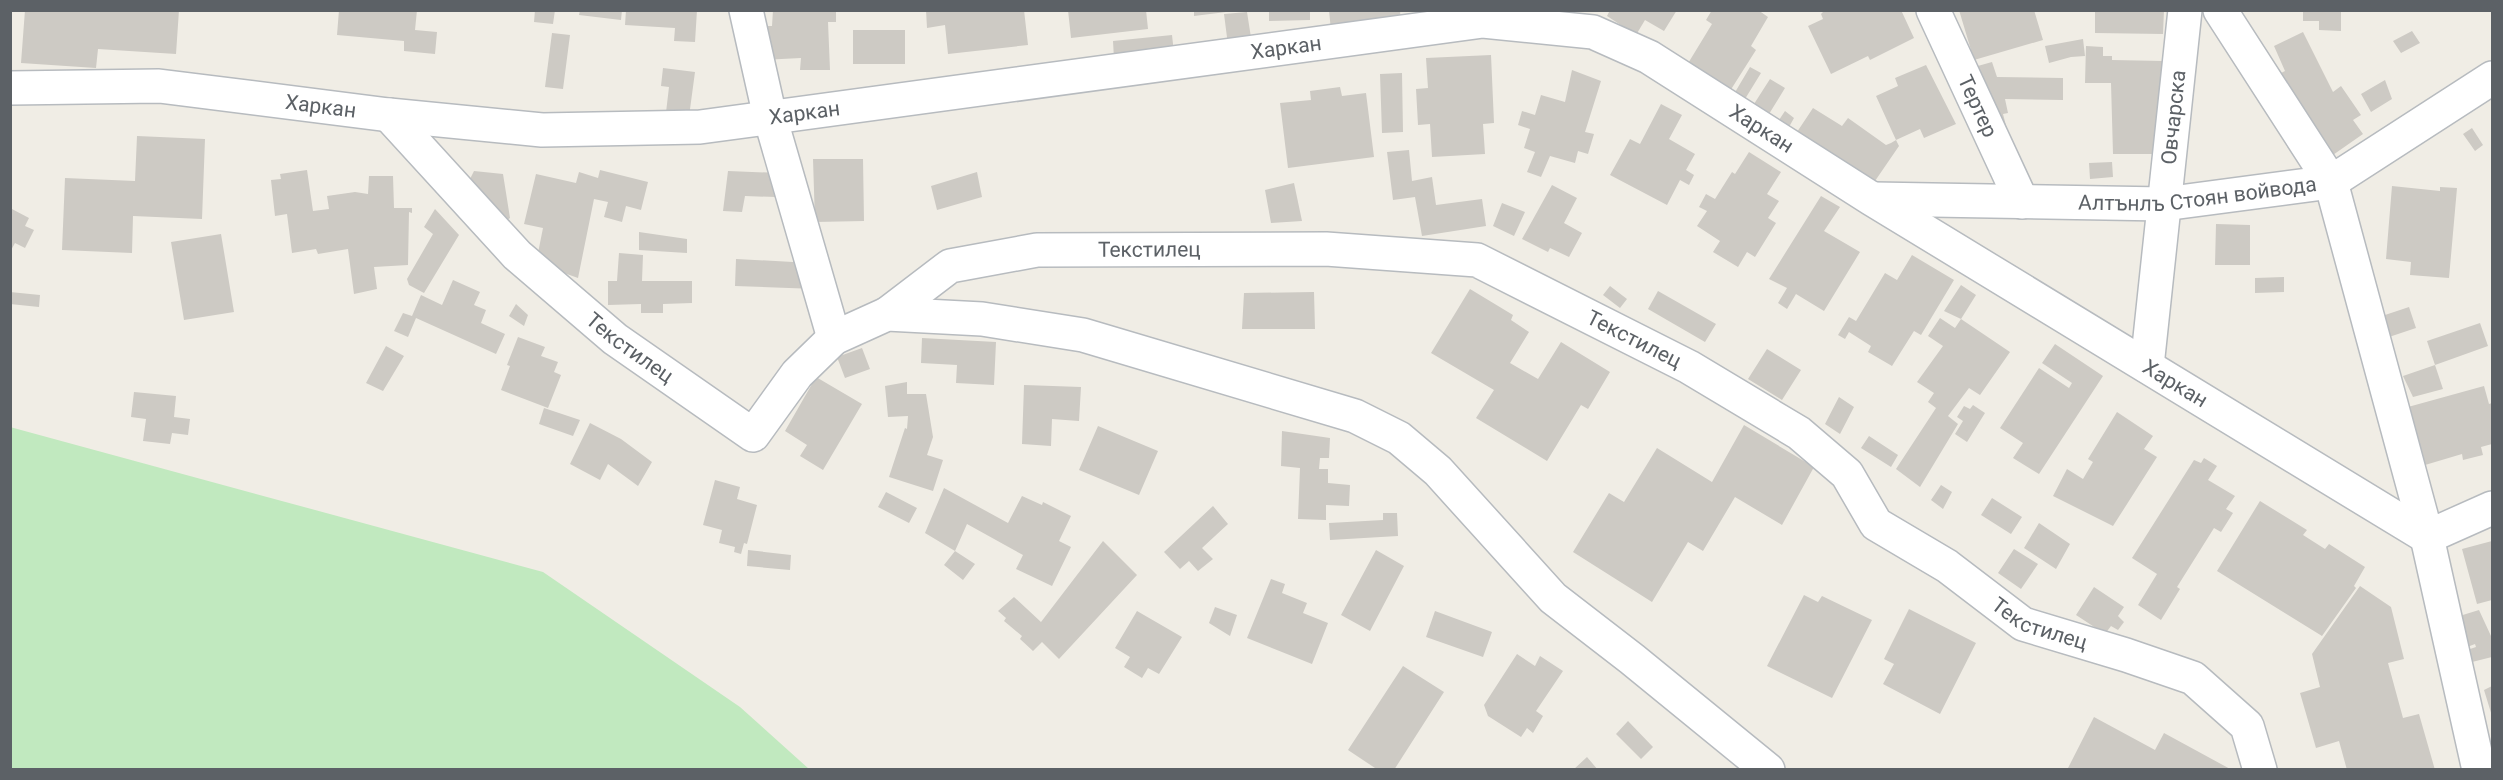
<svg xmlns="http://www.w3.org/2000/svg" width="2503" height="780" font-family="Roboto,sans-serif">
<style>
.green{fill:#c1e9bf}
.building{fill:#cdcac4}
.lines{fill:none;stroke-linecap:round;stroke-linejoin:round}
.minor-casing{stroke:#b7bbbf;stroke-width:36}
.minor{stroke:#fff;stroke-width:33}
.labels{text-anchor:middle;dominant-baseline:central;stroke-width:6;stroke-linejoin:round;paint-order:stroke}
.street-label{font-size:21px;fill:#5c6166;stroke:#fff}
</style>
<rect width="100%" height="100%" fill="#f0ede5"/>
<path class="green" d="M10 427 543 572 740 707 809 769H11Z"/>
<path class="building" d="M25 10H179L176 54 98 49 96 68 21 63Z
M339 10H417L415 30 437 32 435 54 404 51V41L337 35Z
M535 10H555L553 24 534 22Z
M580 10H622L621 20 579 15Z
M626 10H697L695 42 674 41 675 28 625 25Z
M773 10H836V22H828L830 70H800L801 58 762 60 761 26H772Z
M926 10H1024L1028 45 948 54 945 25 927 28Z
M1068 10H1146L1148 29 1071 38Z
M1194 10H1226V12L1194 16Z
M1269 10H1310V20L1269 21Z
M1329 10H1400L1401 25 1331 31Z
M1610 10H1677L1664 31 1645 20 1636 35 1607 16Z
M1712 10H1758L1768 17 1751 46 1756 50 1730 91 1687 65 1712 24 1706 20Z
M1825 10H1901L1914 38 1870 60 1868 56 1831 74 1808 26 1823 19 1821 14Z
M1959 10H2034L2043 40 1974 60Z
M2095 10H2164L2163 34 2095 33Z
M2303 10H2341V31L2319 30V21H2303Z
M1247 12 1252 44 1228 45 1224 14Z
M853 30H905V64H853Z
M2412 31 2420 43 2401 53 2393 41Z
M2303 32 2333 92 2341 86 2361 115 2353 120 2363 134 2330 157 2269 79 2285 71 2274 46Z
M552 33 570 35 563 89 545 87Z
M1172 35 1174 53 1114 59 1113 41Z
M2083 39 2085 56 2071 57 2049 63 2045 46Z
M2086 46 2103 47V56H2112V60L2164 61 2163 154H2113L2111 83H2085Z
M1491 55 1494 123 1483 124 1485 154 1432 157 1430 124 1418 125 1416 89 1428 88 1426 58Z
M1992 62 1997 77 2063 78V100L2005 99 2008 113 2003 114 2010 141 1960 71Z
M1926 65 1956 124 1924 138 1920 129 1896 140 1899 146 1875 181 1836 160 1797 132 1813 108 1842 126 1848 118 1886 145 1891 143 1896 140 1876 96 1898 86 1895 78Z
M1750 67 1761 73 1745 99 1734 94Z
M663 68 695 72 688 124 665 121 669 87 661 86Z
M1572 70 1601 81 1585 132 1594 134 1588 154 1578 151 1575 163 1550 156 1541 177 1527 172 1535 152 1524 148 1530 129 1518 125 1522 111 1535 115 1541 95 1565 102Z
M1402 73 1403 132 1382 133 1380 74Z
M1770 79 1785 88 1769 114 1754 104Z
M2385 80 2392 99 2371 112 2361 94Z
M1340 87 1342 96 1366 93 1374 157 1288 168 1280 103 1311 100 1310 91Z
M1661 104 1682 115 1669 139 1695 154 1686 170 1694 175 1689 185 1680 180 1667 205 1610 175 1630 139 1640 144Z
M1785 111 1794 118 1789 127 1779 120Z
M2472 128 2483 145 2475 151 2463 134Z
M137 136 205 139 202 219 133 216 132 253 62 250 65 178 135 181Z
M1409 150 1412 181 1432 177 1436 205 1482 199 1486 226 1422 236 1415 197 1393 200 1387 152Z
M1749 152 1781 172 1767 194 1779 201 1768 218 1776 223 1755 257 1747 252 1738 267 1713 252 1720 241 1697 226 1707 211 1699 207 1706 194 1715 199 1732 172 1735 174Z
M813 159H863L864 221 815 222Z
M2112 162 2113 177 2090 179 2089 163Z
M307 170 313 211 329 209 327 196 355 192 368 194 369 176H393L394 208H412V213L409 212 408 265 374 267 377 289 354 294 348 249 318 254 316 249 292 253 287 214 275 216 271 180 281 179 280 174Z
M600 170 648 182 641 210 626 206 622 222 604 217 608 202 594 199 578 278 536 263 543 228 524 224 536 174 576 183 579 172 598 178Z
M474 171 503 174 510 218 495 229 462 195Z
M728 171 804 174V198L745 196 742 212 723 211Z
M977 172 982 197 937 210 931 186Z
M1294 183 1302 221 1271 223 1265 190Z
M1552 185 1577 198 1564 223 1582 233 1569 257 1550 248 1548 252 1522 239Z
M2392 186 2440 191V187L2457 188 2449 278 2410 275 2411 262 2386 259Z
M1821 196 1840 207 1824 231 1860 252 1824 311 1796 294 1787 309 1778 303 1787 288 1769 279Z
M1502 203 1525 212 1514 236 1493 226Z
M10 208 29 218 25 226 34 230 25 248 15 243 10 252Z
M435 209 459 235 424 293 409 285 407 279 433 234 424 227Z
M795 224 819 226 816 289 735 286 736 259 793 262Z
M2216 224 2250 225V265H2215Z
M639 232 687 239V253L639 250Z
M221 234 234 312 184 320 171 242Z
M619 253 643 255 642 281H692V303L663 304V313H641V304L608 305V281H617Z
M1912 255 1954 280 1921 335 1914 331 1892 366 1868 352 1871 346 1849 332 1845 339 1838 335 1849 317 1856 321 1885 273 1897 280Z
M2284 277V292L2255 293V278Z
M453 280 480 292 474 305 486 310 481 323 505 334 496 354 416 318 408 337 394 331 403 313 412 316 421 295 442 305Z
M1961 285 1976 295 1961 319 1944 311Z
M1610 286 1627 299 1620 308 1603 295Z
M1470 289 1513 315 1511 320 1529 332 1510 363 1538 379 1561 342 1610 372 1588 409 1581 405 1547 461 1476 418 1494 390 1431 353Z
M1658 291 1716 324 1705 342 1648 309Z
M10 292 40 295 39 307 10 304Z
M1314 292 1315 329H1242L1244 293Z
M516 304 528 315 524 326 509 316Z
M2409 307 2416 328 2383 339 2376 318Z
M1940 318 1955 328 1961 319 2010 352 1980 395 1969 388 1948 416 1958 424 1920 487 1896 469 1936 408 1928 402 1934 393 1917 382 1943 346 1928 336Z
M2480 323 2488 346 2435 365 2427 341Z
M518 337 545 347 541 356 558 362 554 372 561 375 548 408 501 390 510 366 507 365Z
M922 338 996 342 994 385 956 383 957 365 921 363Z
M2055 344 2103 376 2039 474 2013 458 2023 443 2000 428 2039 368 2069 388 2072 383 2042 363Z
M386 346 404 356 383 391 366 383Z
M862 348 870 369 845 378 837 357Z
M1767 349 1801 370 1782 400 1748 379Z
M2435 365 2443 389 2413 397 2403 376Z
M816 377 862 404 823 470 800 456 807 445 785 431Z
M907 382V394H926L933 437 927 455 943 460 933 491 889 477 905 428 907 429 908 416 888 417 885 386Z
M1024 385 1081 387 1079 421 1052 419 1051 446 1022 444Z
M2484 386 2489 404 2492 403V444L2481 447 2483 455 2463 460 2462 454 2425 465 2408 407Z
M134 392 176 396 174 417 190 419 188 435 172 433 170 444 143 441 146 419 131 417Z
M1839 397 1854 407 1840 434 1825 424Z
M1973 405 1985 413 1967 442 1955 434 1963 421 1957 417 1964 406 1970 409Z
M544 408 580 420 573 436 539 424Z
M2117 412 2153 436 2144 449 2157 457 2113 526 2053 496 2067 469 2083 479 2093 462 2088 459Z
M590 423 621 439 652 462 638 486 608 464 600 480 570 464Z
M1744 425 1814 467 1782 525 1735 497 1703 551 1688 542 1652 602 1573 552 1609 493 1624 502 1657 448 1712 482Z
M1098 426 1158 451 1139 495 1079 470Z
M1282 431 1330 438 1329 458H1320L1319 469H1328V483L1350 485 1349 506 1326 505V520L1298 519 1300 468 1281 466Z
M1869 436 1898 455 1891 467 1861 448Z
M2204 458 2217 466 2208 480 2235 496 2226 509 2233 513 2221 532 2214 528 2177 587 2180 589 2161 620 2138 605 2157 574 2132 558 2194 460 2201 463Z
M715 480 740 487 737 499 757 505 747 544 744 543 741 554 734 552 735 547 719 543 722 530 703 525Z
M1941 485 1952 492 1943 509 1931 500Z
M944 488 1008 523 1022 496 1042 505 1043 502 1071 516 1059 541 1071 547 1052 586 1016 569 1023 555 967 524 955 551 975 564 963 580 944 565 955 551 925 533Z
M886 492 917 508 909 523 878 507Z
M1992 498 2022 517 2011 534 1981 515Z
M2260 501 2307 530 2303 535 2325 549 2329 544 2365 567 2354 586 2356 588 2322 636 2217 571Z
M1213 506 1228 524 1202 548 1213 559 1198 571 1189 561 1180 569 1164 552Z
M1383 513H1397L1398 536 1330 540 1329 523 1383 520Z
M2039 523 2070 544 2056 569 2024 548Z
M1103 541 1137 575 1059 659 1042 642 1033 651 1020 639 1022 636 1004 621 1006 618 998 611 1014 597 1041 622Z
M2492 541V600L2477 604 2462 549Z
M2014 549 2038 564 2021 589 1998 573Z
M748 550 791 555 790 570 747 566Z
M1376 550 1404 566 1370 631 1341 615Z
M1271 579 1285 584 1282 593 1307 603 1303 613 1328 623 1312 664 1247 638Z
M2360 586 2391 607 2404 659 2388 663 2403 718 2419 714 2435 770H2347L2339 741 2316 748 2300 693 2320 687 2312 654Z
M2094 587 2124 607 2118 616 2124 622 2118 630 2111 626 2105 634 2076 615Z
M1804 595 1818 602 1822 596 1872 620 1832 698 1767 666Z
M1215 607 1237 615 1230 636 1209 623Z
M1909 609 1976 643 1940 714 1883 684 1894 664 1884 659Z
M2479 610 2491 636H2492V657L2468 663 2464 651 2476 647 2475 644 2462 649 2453 618Z
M1137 611 1182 637 1159 674 1148 668 1142 678 1124 667 1130 657 1115 648Z
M1435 611 1492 632 1483 657 1426 637Z
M1517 654 1535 666 1540 656 1563 671 1536 711 1543 716 1533 733 1527 728 1521 737 1488 716 1484 705Z
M1403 666 1444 692 1394 770H1378L1348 750Z
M2492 686V716L2484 690Z
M2094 717 2155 750 2164 733 2232 770H2067Z
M1628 721 1653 747 1641 759 1616 734Z
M1587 757 1598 770H1573Z"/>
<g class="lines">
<defs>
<g id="minor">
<path d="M746 10 770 117 834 338"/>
<path id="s1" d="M1933 10 2022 202"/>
<path d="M2220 10 2331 182 2427 537 2479 770"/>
<path id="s2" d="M10 88 159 86 389 115 542 130 700 127 1483 21 1593 32 1649 57 1872 199 2427 537 2492 508"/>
<path id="s3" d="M389 115 517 255 615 339 753 435 797 374 834 338 887 314 982 319 1083 335 1355 416 1399 438 1438 471 1553 598 1632 659 1768 770"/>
<path id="s4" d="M1874 199 2164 204 2331 182 2492 78"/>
<path id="s5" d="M887 314 950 266 1037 250 1326 249 1477 260 1689 367 1799 433 1847 474 1876 524 1947 566 2023 624 2126 655 2193 678 2247 726 2260 770"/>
<path id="s6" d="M2147 366 2185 10"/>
</g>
</defs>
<use href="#minor" class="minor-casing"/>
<use href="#minor" class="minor"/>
</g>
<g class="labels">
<g class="street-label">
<text stroke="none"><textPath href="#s2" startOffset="1284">Харкан</textPath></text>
<text stroke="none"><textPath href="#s1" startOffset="106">Тертер</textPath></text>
<text stroke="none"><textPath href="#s2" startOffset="312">Харкан</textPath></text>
<text stroke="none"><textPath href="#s2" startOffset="798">Харкан</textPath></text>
<text stroke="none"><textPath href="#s6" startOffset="250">Овчарска</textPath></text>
<text stroke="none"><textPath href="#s2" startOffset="1788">Харкан</textPath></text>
<text stroke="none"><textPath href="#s4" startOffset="324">Алтънлъ Стоян войвода</textPath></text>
<text stroke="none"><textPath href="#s5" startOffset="280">Текстилец</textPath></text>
<text stroke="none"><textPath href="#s5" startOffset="784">Текстилец</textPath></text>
<text stroke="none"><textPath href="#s3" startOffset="336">Текстилец</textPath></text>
<text stroke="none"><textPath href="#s2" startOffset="2274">Харкан</textPath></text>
<text stroke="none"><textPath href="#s5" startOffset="1288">Текстилец</textPath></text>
</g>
</g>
<rect width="2503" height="780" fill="none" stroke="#5c6166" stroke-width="24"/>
</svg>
